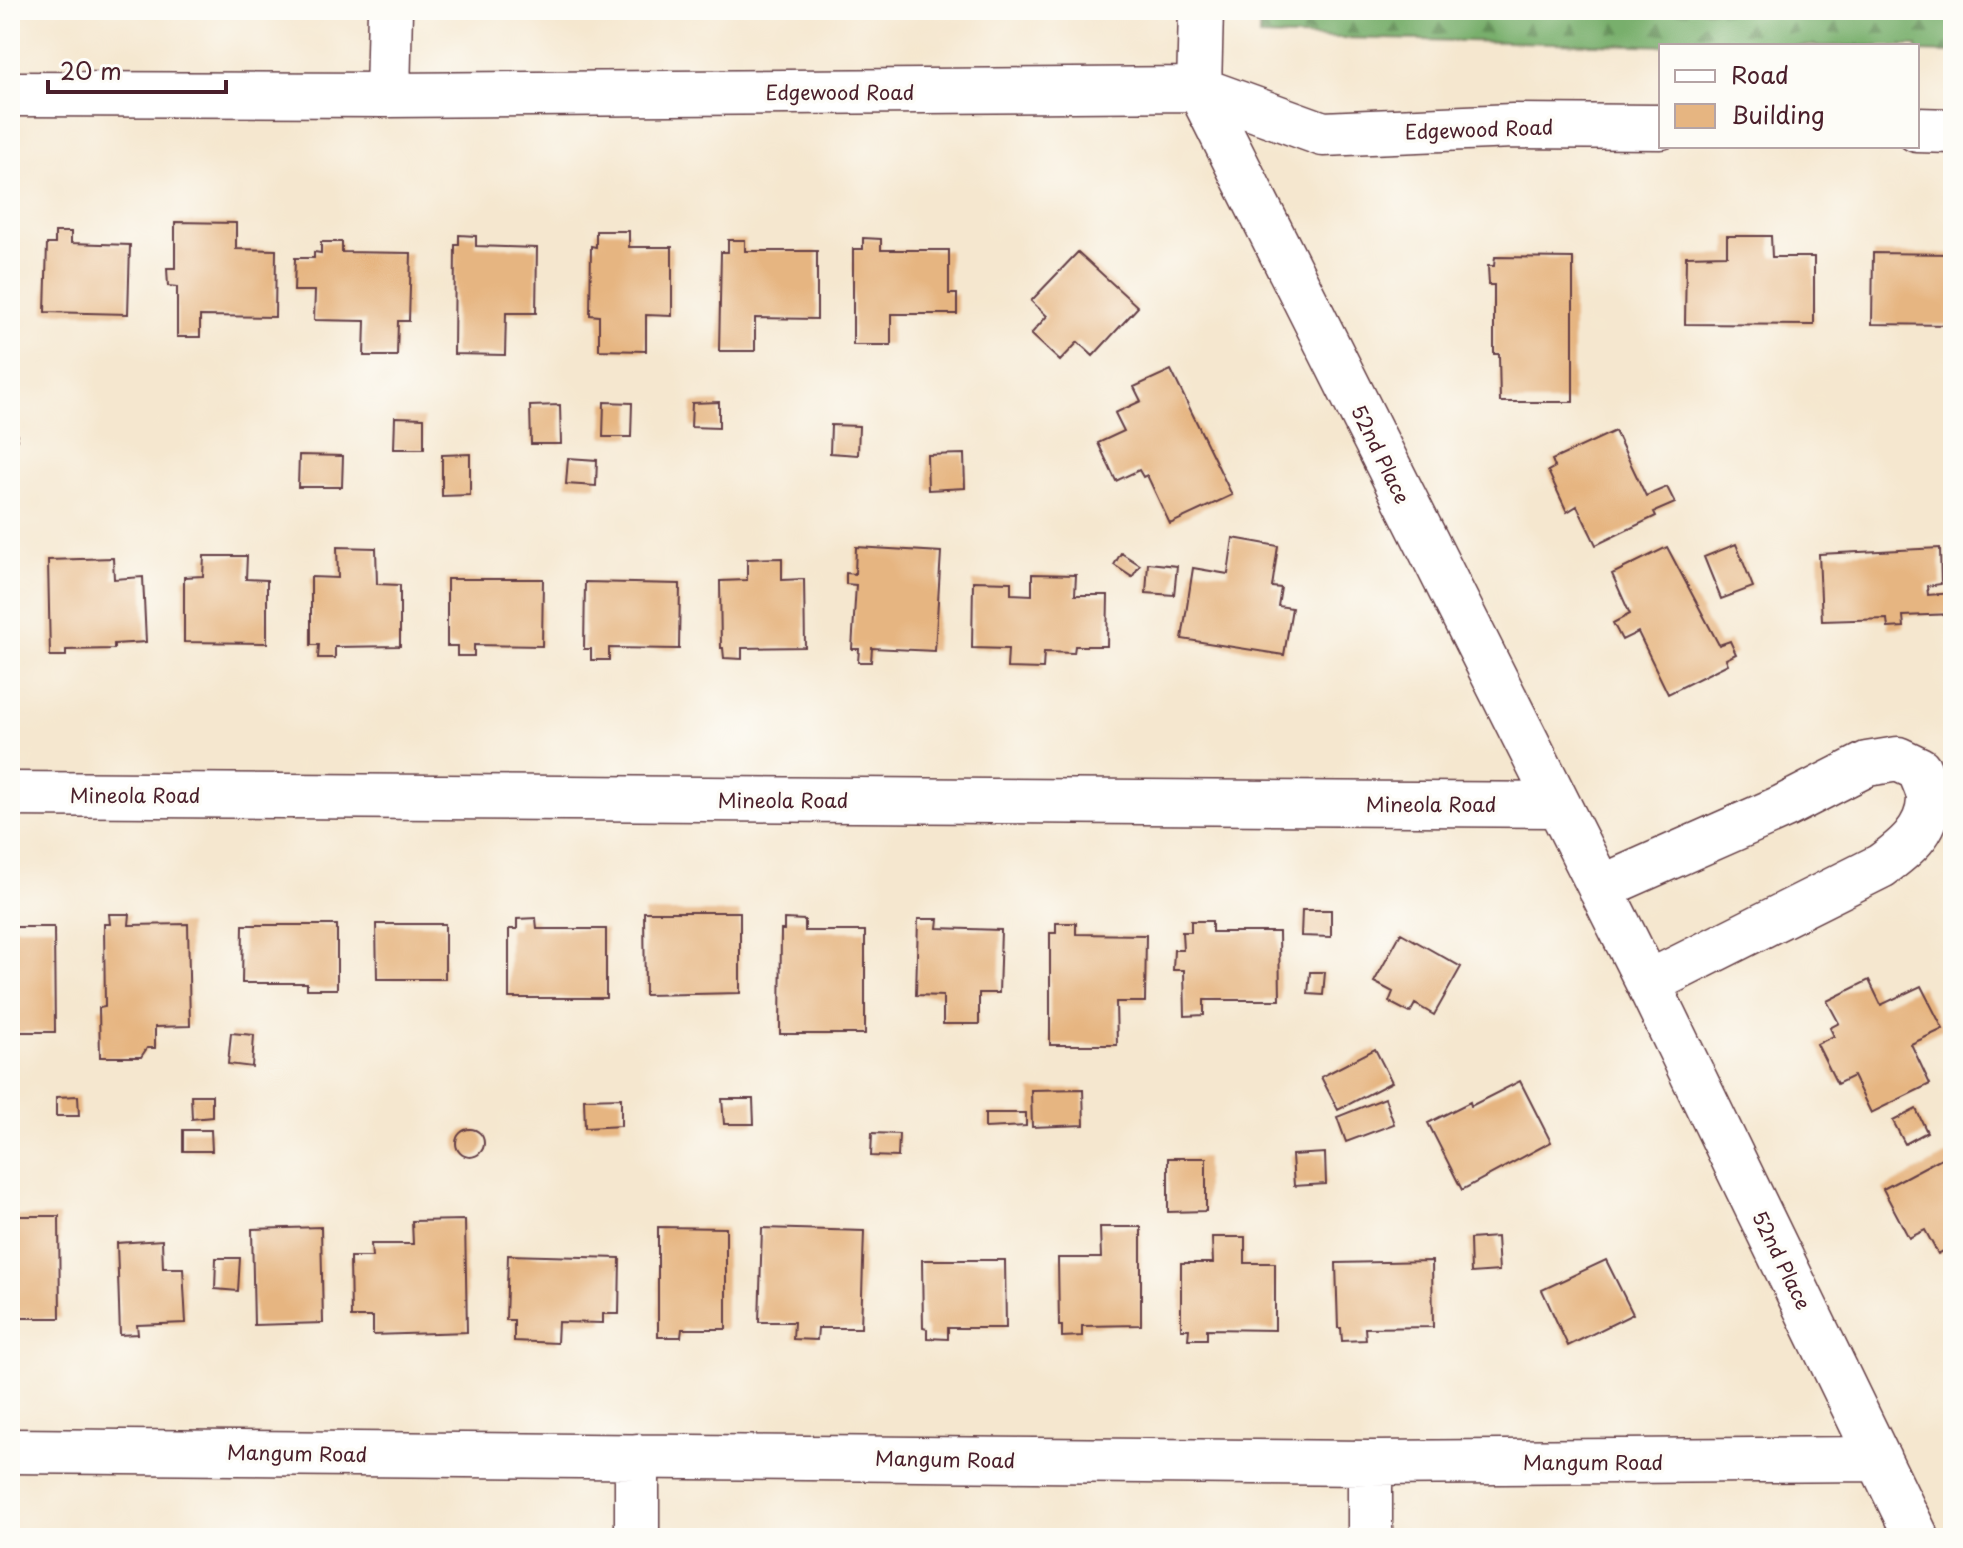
<svg xmlns="http://www.w3.org/2000/svg" width="1963" height="1548" font-family="'Playpen Sans',sans-serif">
<style>
.forest{fill:url(#forest-firs);stroke:#61674c;stroke-width:2}
.building{fill:#e6b581}
.lines{fill:none;stroke-linecap:round;stroke-linejoin:round}
.minor-casing{stroke:#643d44;stroke-width:47}
.minor{stroke:#fff;stroke-width:44}
.labels{text-anchor:middle;dominant-baseline:central;stroke-width:7;stroke-linejoin:round;paint-order:stroke}
.street-label{font-size:20px;fill:#4a1f2b;stroke:#fdfcf7}
</style>
<defs>
<pattern id="forest-firs" width="22" height="20" patternUnits="userSpaceOnUse" patternTransform="scale(2)"><rect width="22" height="20" fill="#78af6c"/><path d="M5 1l3.5 6h-7zM16 11l3.5 6h-7z" fill="#648e59"/></pattern>
</defs>
<rect width="100%" height="100%" fill="#fdfcf7"/>
<filter id="ink" filterUnits="userSpaceOnUse"><feTurbulence type="fractalNoise" baseFrequency=".0125" numOctaves="2"/><feDisplacementMap in="SourceGraphic" scale="16" xChannelSelector="R" yChannelSelector="G"/><feConvolveMatrix kernelMatrix="1 2 1 2 8 2 1 2 1" color-interpolation-filters="sRGB"/></filter>
<filter id="wash" filterUnits="userSpaceOnUse"><feTurbulence type="fractalNoise" baseFrequency=".006" numOctaves="4" result="noise"/><feDisplacementMap in="SourceGraphic" scale="32" xChannelSelector="R" yChannelSelector="G"/><feGaussianBlur stdDeviation="1.8" result="paint"/><feColorMatrix in="noise" values="0 0 0 0 0 0 0 0 0 0 0 0 0 0 0 0 0 1.4 0 .05"/><feComposite in="paint" operator="in"/></filter>
<g filter="url(#wash)">
<rect width="100%" height="100%" fill="#f5e7cf"/>
<path class="forest" d="M1260 10H1953V53L1917 52V46H1677L1259 36Z"/>
<g id="blocks">
<path class="building" d="M175 222 236 223V249L276 250 275 317 200 316V337H177V287L168 286 167 268H175Z
M596 231H629V247H672V316L646 315V351L599 350V316L590 315 591 246 596 247Z
M55 232H71V243L130 245 128 314 45 312 47 244H55Z
M459 235 476 236V246L537 248 536 313H506L505 355 454 354 455 245H459Z
M1727 236H1771L1772 257H1814V325L1685 324 1686 256 1727 255Z
M863 238 881 239V250H949V294H957V314H891V345H853V249H863Z
M728 240H745V251H817V319L755 318V351H719L721 252H728Z
M321 242H342V252L411 253 409 321H398L397 356H364L365 321 314 320 315 291H294L295 258H314V252L321 253Z
M1078 252 1138 307 1093 356 1078 342 1060 361 1031 334 1047 316 1031 301Z
M1873 253 1953 254V325L1872 324Z
M1495 257 1573 258V402H1500L1499 354H1494V285H1489L1488 266H1494Z
M1171 370 1232 495 1170 524 1147 475 1143 477 1139 470 1116 481 1098 443 1124 431 1115 413 1141 401 1134 387Z
M604 402 632 403 631 437H603Z
M719 402V428L691 427 692 403Z
M560 405 561 444H531L530 406Z
M10 411H16L17 440 10 441Z
M395 417 424 418V449H394Z
M831 425 859 426 858 455 830 453Z
M1615 431 1646 496 1667 487 1675 503 1654 512 1656 516 1596 545 1577 506 1567 512 1548 471 1555 467 1552 460Z
M470 454V495L442 496V455Z
M964 454 965 488 928 490 927 455Z
M299 455 343 456 342 487H298Z
M568 458 597 460 596 486 566 484Z
M1233 538 1278 546 1272 587 1281 588 1278 606 1292 608 1284 655 1182 639 1193 568 1228 574Z
M1736 544 1753 587 1721 599 1704 557Z
M337 547 376 548 377 584 400 585V646L335 647V658H318L319 645H311V577L338 578Z
M856 547 941 552 935 651 872 648 871 662H858L859 649H852L856 585 846 584V573L855 574Z
M1667 547 1719 645 1730 641 1736 654 1726 659 1728 664 1668 694 1638 632 1622 640 1613 623 1630 614 1612 574Z
M1940 548 1941 584 1927 586 1928 595 1953 593V614L1903 616 1904 627 1888 628 1887 619 1822 621 1819 554Z
M1121 553 1140 565 1132 577 1114 565Z
M204 556H247L246 579 267 580V643L184 642V577L203 576Z
M113 558 114 579 143 577 146 642 114 644V649L66 650V656H50L48 560Z
M782 558V580L804 579 805 647 742 648V659L724 658 723 648H721L720 581 747 580V559Z
M1148 563 1177 566 1174 595 1146 593Z
M1032 574 1076 575 1075 595H1108L1107 646H1075L1074 653 1044 652 1043 669 1007 668 1008 649 972 648 973 581 1011 582V594L1032 595Z
M447 579H543L542 646 474 645V656H457V646H447Z
M585 582 680 584 679 649 609 648V660H591V649H584Z
M1302 910H1331V937L1301 936Z
M644 912H740V993L645 995Z
M109 914H130L129 925 188 924 190 1026 155 1027V1048H147L141 1057H100L99 1008 105 1007 104 924H110Z
M536 918 537 929H606V998H509V929H517V919Z
M784 919 805 920V931H865V1034H780L781 930H784Z
M918 919H938L937 928 1001 930 999 993H979V1024H943V996L916 995Z
M1191 921H1212V932H1279L1280 1000H1204V1015L1185 1016 1184 970H1173L1174 950H1183L1182 932H1191Z
M1056 923H1076V934L1146 935 1145 1002H1116L1117 1045H1050V933H1056Z
M376 924H445V979H377Z
M243 925H337V989H307V983H242Z
M10 927H54L55 1032H10Z
M1401 933 1461 967 1434 1015 1415 1004 1410 1013 1389 1002 1393 992 1374 982Z
M1310 972H1325L1323 995 1308 994Z
M1869 980 1881 1005 1921 986 1943 1029 1911 1044 1930 1084 1871 1113 1853 1076 1837 1084 1817 1044 1834 1036 1830 1028 1839 1023 1827 1001Z
M231 1033 254 1035 252 1067 228 1064Z
M1375 1049 1392 1082 1338 1110 1321 1077Z
M1520 1081 1551 1142 1462 1190 1428 1123 1470 1102 1471 1106Z
M1083 1089 1084 1125 1032 1127 1031 1090Z
M191 1095H212V1117L192 1119Z
M78 1096 79 1116H56V1097Z
M621 1098V1126L585 1128 584 1099Z
M1385 1098 1394 1124 1346 1142 1337 1117Z
M722 1099H753L754 1124H724Z
M1916 1109 1927 1132 1905 1144 1893 1121Z
M985 1113H1026V1126L985 1128Z
M456 1143a14 14 0 1 1 28 0a14 14 0 1 1-28 0Z
M183 1130H211L212 1151H183Z
M872 1133 899 1134 898 1157 871 1156Z
M1953 1152V1246L1938 1254 1925 1230 1909 1238 1883 1189Z
M1325 1153 1326 1184 1294 1186 1292 1155Z
M1168 1158H1206V1211L1168 1212Z
M10 1216H59L60 1318H10Z
M465 1220 467 1332 373 1335V1317H351L350 1257H372L371 1244H413L412 1221Z
M321 1227 323 1323 254 1325 252 1229Z
M658 1227 726 1228V1329H682L681 1337H658Z
M1100 1227H1141V1325L1082 1326V1336L1062 1337V1326H1059L1058 1258H1101Z
M762 1228 864 1231 861 1328H818L817 1340 793 1339 794 1322H759Z
M1212 1237H1245V1263H1275V1330L1207 1329V1339H1188L1189 1329H1181V1263H1213Z
M1497 1237 1499 1271 1471 1273 1470 1239Z
M162 1240 163 1268H183L186 1323 137 1325 138 1334 120 1335 117 1243Z
M508 1255 620 1258 619 1314H603V1323L558 1322 557 1343 514 1341V1320H506Z
M216 1258H240L238 1291 215 1289Z
M922 1260H1005L1006 1328H948V1339L927 1338V1329L923 1328Z
M1606 1260 1633 1314 1568 1346 1542 1290Z
M1432 1261 1433 1327 1365 1328 1366 1340 1342 1341 1341 1328H1338L1336 1263Z"/>
</g>
</g>
<g filter="url(#ink)">
<use href="#blocks" fill-opacity="0" stroke="#643d44" stroke-width="2"/>
<g class="lines">
<defs>
<path id="minor" d="M1201 10 1199 89 1648 983 1917 1538
M10 94 388 95 1199 89 1323 134 1513 126 1661 127
M388 95 390 10
M1917 130 1953 131
M10 794 1556 805
M1600 888 1783 807 1867 764 1898 759 1919 769C1922 778 1929 790 1929 800 1928 831 1904 849 1881 866L1648 983
M10 1451 1370 1463 1879 1459
M637 1456V1538
M1370 1538V1463"/>
</defs>
<use href="#minor" class="minor-casing"/>
<use href="#minor" class="minor"/>
</g>
</g>
<g class="labels">
<g class="street-label">
<text x="840" y="92">Edgewood Road</text>
<text transform="translate(1479 129) rotate(-2)">Edgewood Road</text>
<text transform="translate(1381 454) rotate(64)">52nd Place</text>
<text x="135" y="795">Mineola Road</text>
<text x="783" y="800">Mineola Road</text>
<text x="1431" y="804">Mineola Road</text>
<text transform="translate(1782 1260) rotate(64)">52nd Place</text>
<text transform="translate(297 1453) rotate(1)">Mangum Road</text>
<text transform="translate(945 1459) rotate(1)">Mangum Road</text>
<text x="1593" y="1462">Mangum Road</text>
</g>
</g>
<rect width="1963" height="1548" fill="none" stroke="#fdfcf7" stroke-width="40"/>
<rect x="1659" y="44" width="260" height="104" fill="#fdfcf7" stroke="#b5a4a5" stroke-width="2"/>
<rect x="1675" y="70" width="40" height="12" fill="#ffffff" stroke="#b5a4a5" stroke-width="2"/>
<text x="1731" y="84" font-size="24" fill="#4a1f2b">Road</text>
<rect x="1675" y="104" width="40" height="24" fill="#e6b581" stroke="#b5a4a5" stroke-width="2"/>
<text x="1731" y="124" font-size="24" fill="#4a1f2b">Building</text>
<path d="M48 80v12h178v-12" fill="none" stroke="#4a1f2b" stroke-width="4"/>
<text x="60" y="80" font-size="24" fill="#4a1f2b" stroke="#fdfcf7" stroke-width="6" paint-order="stroke">20 m</text>
</svg>
